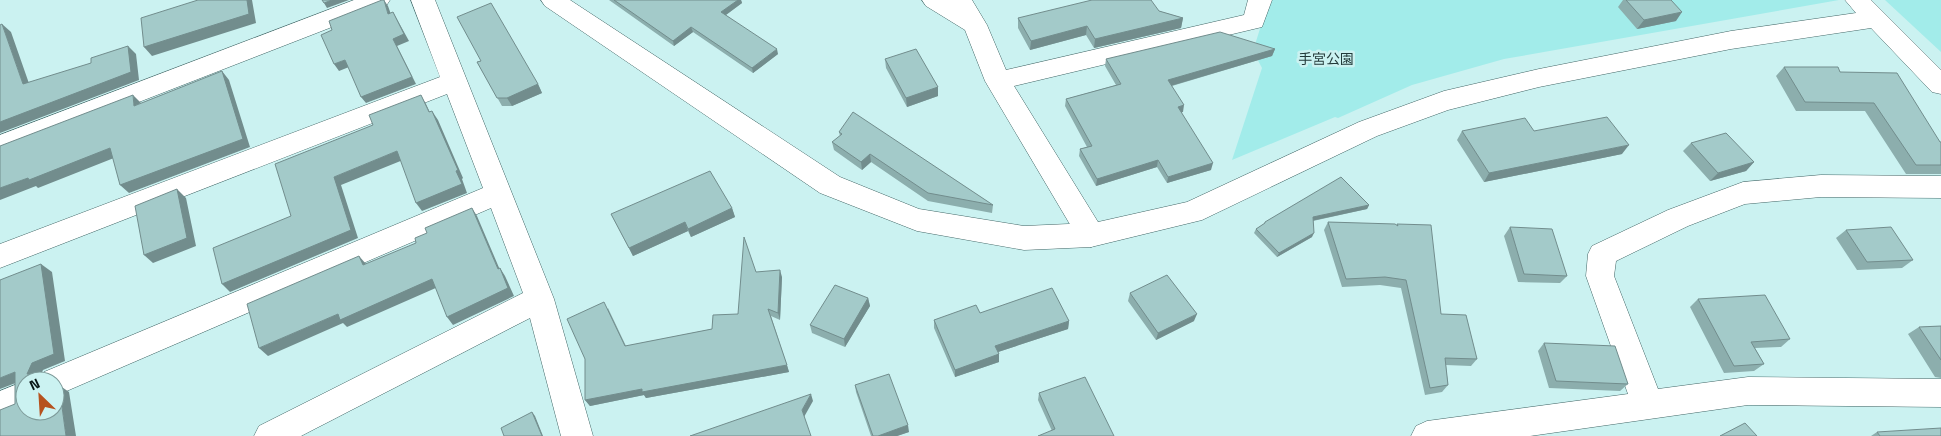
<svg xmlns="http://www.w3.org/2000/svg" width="1941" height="436" font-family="'Titillium Web','Noto Sans JP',sans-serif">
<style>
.green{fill:#a2ecea}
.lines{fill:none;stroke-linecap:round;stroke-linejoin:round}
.street-casing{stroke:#436767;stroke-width:1}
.secondary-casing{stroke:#436767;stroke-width:1}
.street{fill:#fff;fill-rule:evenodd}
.secondary{fill:#fff;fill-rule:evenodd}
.wall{fill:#8caead}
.shaded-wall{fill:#728d8d}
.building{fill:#a3cac9;stroke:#728d8d}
.labels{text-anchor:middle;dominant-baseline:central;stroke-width:5;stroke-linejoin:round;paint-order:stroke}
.park-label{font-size:14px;fill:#223939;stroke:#cbf2f1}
</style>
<rect width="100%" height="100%" fill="#cbf2f1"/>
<path class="green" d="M1269 0H1839L1504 59 1412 85 1338 118 1335 117 1232 160 1262 68 1253 51Z
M1885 0H1941V52Z"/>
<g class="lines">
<defs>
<path id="street" d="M354 0H390L386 6 0 156V135Z
M411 0H435L554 299 593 436H561L530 318 301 436H254L259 426 523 293 491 208 55 396V381H40L44 372 483 188 447 94 0 268V244L440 77Z
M922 0H972L987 25 1006 70 1244 15 1248 0H1272L1262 27 1014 86 1098 222 1187 202 1359 122 1444 91 1539 69 1731 31 1856 13 1845 0H1871L1941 70V94L1932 92 1871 28 1731 49 1539 87 1448 110 1377 136 1202 220 1091 247 1081 243 985 81 965 30 926 6Z
M1821 175 1941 176V198L1821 197 1745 204 1688 226 1616 261 1614 276 1658 389 1748 377 1941 379V407L1748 405 1530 436H1411L1416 426 1427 421 1628 394 1586 276 1588 254 1592 246 1668 210 1743 182Z
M25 381V410L0 420V391Z"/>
<path id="secondary" d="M541 0H570L840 177 919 209 1024 226 1091 223 1101 227 1105 235 1101 243 1091 247 1024 250 917 231 820 193 545 6Z"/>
</defs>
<use href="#street" class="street-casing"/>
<use href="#secondary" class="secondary-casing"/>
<use href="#street" class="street"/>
<use href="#secondary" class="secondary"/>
</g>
<path class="wall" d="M609 0H741L742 3 726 15 778 54 753 73 693 32 674 46Z
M1623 0H1671L1676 21 1637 29 1618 7Z
M1159 11 1183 18 1181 28 1094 48 1086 35 1030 50 1018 28V18Z
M1275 49 1272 56 1172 86 1183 112H1181L1211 170 1167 183 1157 167 1096 186 1079 156 1080 149 1087 147 1065 106 1066 99 1116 85 1105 66 1106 59Z
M885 59 938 87V96L907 107 886 68Z
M481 61 538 84 542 93 512 106H502L477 62Z
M1784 67 1840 72 1940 142H1941V174H1906L1865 111H1796L1776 76Z
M1462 131H1534L1622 154 1484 182 1457 140Z
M839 132 993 205 992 213 928 201 871 162 862 170 834 150 832 142 840 136Z
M1691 143 1754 162 1746 171 1710 181 1683 151Z
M1369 205 1367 209 1313 221 1312 237 1277 257 1254 233 1256 229 1264 224 1265 222Z
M732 208 735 217 691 237 688 231 633 256 611 214Z
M1328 222 1397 225V224L1441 314 1477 359 1471 366 1446 365 1448 385 1442 392 1425 395 1401 288 1380 285 1342 287 1324 230Z
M1510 227 1567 276 1560 283 1518 282 1504 236Z
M1846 230 1913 260 1902 268 1857 270 1836 238Z
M756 272 782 277 780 320 771 316 789 372 646 398 644 395 590 406 585 400V359L608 308 626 346 712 329 738 314Z
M1130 293 1194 321 1156 340 1128 301Z
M868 298 870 306 845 347 812 333 810 325Z
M1698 299 1790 339 1781 347 1755 348 1764 364 1754 371 1724 373 1690 307Z
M980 313 1069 321 1068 329 998 352 999 354V362L955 377 934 328V320Z
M1941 326V378L1935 377 1908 334 1919 327Z
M1544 343 1628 384 1620 391 1549 388 1538 351Z
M855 385 909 432 897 436H871L856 392Z
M1039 393 1114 436 1052 431 1038 400Z
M1877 432 1941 436H1871Z"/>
<path class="shaded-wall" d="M247 0H252L256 23 152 56 144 47Z
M332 0H349L327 8 324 3Z
M384 0 388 6 393 20 388 14Z
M738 0H741L742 3 723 17 721 12Z
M393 12 409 41 397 46 416 84 366 103 361 97 393 39Z
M1682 12 1676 21 1637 29 1644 20Z
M1183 18 1181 28 1094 48 1095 39Z
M2 24 11 32 32 92 23 84Z
M1087 26 1086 35 1030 50 1031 41Z
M691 27 693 32 674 46 673 41Z
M128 46 136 54 139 80 0 133V122Z
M777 49 778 54 753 73 752 68Z
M1275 49 1272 56 1167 87 1168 80Z
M345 60 349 67 339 71 334 64Z
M222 71 229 80 250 147 129 193 120 185Z
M538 84 542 93 512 106 507 98Z
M938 87V96L907 107 906 98Z
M133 95 141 103 134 106Z
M421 95 426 104 434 121 429 112Z
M1184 105 1183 112 1176 114 1178 107Z
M432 111 438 120 463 178 462 179 467 193 422 211 416 203Z
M1629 145 1622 154 1484 182 1489 173Z
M110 148 119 156 38 188 36 186 0 200V188Z
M397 151 403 160 341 185 358 238 230 292 222 284 334 177Z
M870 154 871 162 862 170 861 162Z
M1158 160 1157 167 1096 186 1097 179Z
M1754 162 1746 171 1710 181 1718 173Z
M1213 163 1211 170 1167 183 1168 177Z
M177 189 186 198 196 246 153 263 144 255Z
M1369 205 1367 209 1311 221 1313 217Z
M472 208 477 216 503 277 498 269Z
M732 208 735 217 691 237 688 229Z
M685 222 688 231 633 256 629 248Z
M1314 233 1312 237 1277 257 1279 253Z
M359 256 366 264 363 265Z
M41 264 52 272 65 361 43 370 38 381 27 374Z
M500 268 505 276 514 296 453 325 447 317Z
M780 270 782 277 780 320 778 313Z
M432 279 438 287 347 327 343 323 268 356 259 348 338 314Z
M868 298 870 306 845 347 844 339Z
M1197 314 1194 321 1156 340 1158 333Z
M1069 321 1068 329 995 353V346Z
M999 354V362L955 377V370Z
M787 365 789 372 646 398 644 395 590 406 585 400 642 389Z
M15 372 26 379 0 389V378Z
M42 376 50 381H43Z
M59 385 69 392 76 436H66Z
M811 394 813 401 804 417 802 410Z
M532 412 535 416 543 436H542Z
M908 425 909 432 897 436H878Z"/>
<path class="building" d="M198 0H247L249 14 144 47 141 18Z
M322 0H332L324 3Z
M382 0H384L388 14 393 12 404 34 393 39 412 77 361 97 345 60 334 64 321 35 332 30 329 21Z
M614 0H738L721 12 777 49 752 68 691 27 673 41Z
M1092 0H1151L1159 11 1183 18 1095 39 1087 26 1031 41 1018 18Z
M1626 0H1671L1682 12 1644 20Z
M491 3 538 84 507 98H497L477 62 481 61 457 17Z
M2 24 23 84 91 63V58L128 46 131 72 0 122V25Z
M1220 32 1275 49 1168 80 1184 105 1178 107 1213 163 1168 177 1158 160 1097 179 1080 149 1092 146 1066 99 1121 84 1106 59Z
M916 49 938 87 906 98 885 59Z
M1784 67H1838L1840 72 1897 73 1940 142H1941V165H1916L1874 103 1805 102Z
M222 71 243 139 120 185 110 148 29 180 28 178 0 188V146L133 95 134 106Z
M421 95 429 112 432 111 458 170 456 171 462 184 416 203 397 151 334 177 351 230 222 284 213 248 291 216 275 164 373 125 369 115Z
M853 112 993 205 928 193 870 154 861 162 832 142 842 134 839 132Z
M1607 117 1629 145 1489 173 1462 131 1525 118 1534 131Z
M1726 133 1754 162 1718 173 1691 143Z
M710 171 732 208 688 229 685 222 629 248 611 214Z
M1341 177 1369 205 1313 217 1314 233 1279 253 1256 229 1265 223V222Z
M177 189 187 238 144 255 135 206Z
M472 208 498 269 500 268 508 288 447 317 432 279 340 320 338 314 259 348 247 304 359 256 363 265 416 243 415 238 427 233 425 228Z
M1328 222 1395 224 1398 226 1397 224 1431 225 1441 314 1466 315 1477 359 1445 358 1448 385 1430 388 1406 280 1385 277 1346 279Z
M1510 227 1552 229 1567 276 1524 274Z
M1891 227 1913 260 1867 262 1846 230Z
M744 237 756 272 780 270 778 313 768 309 787 365 642 392V389L585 400V359L567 319 604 302 625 346 712 329 713 315 738 314Z
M41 264 54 354 32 363 27 374 42 376 43 381H25V411H55V386L59 385 66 436H0V410L15 404V372L0 378V280Z
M1167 275 1197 314 1158 333 1130 293Z
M835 285 868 298 844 339 810 325Z
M1052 288 1069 321 995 346 999 354 955 370 934 320 976 305 980 313Z
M1765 295 1790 339 1751 342 1764 364 1734 366 1698 299Z
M1941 326V360L1919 327Z
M1544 343 1615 346 1628 384 1556 381Z
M889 374 908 425 878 436H873L855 385Z
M1085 377 1114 436H1038L1055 429 1039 393Z
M811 394 802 410 811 436H690Z
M532 412 542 436H504L501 428Z
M1745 423 1757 436H1720Z
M1941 428V436H1880L1877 432Z"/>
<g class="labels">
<g class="park-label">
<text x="1326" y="58">手宮公園</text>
</g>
</g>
<g transform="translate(40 396) rotate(335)"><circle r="24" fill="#cbf2f1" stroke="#7d9a99"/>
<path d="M0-4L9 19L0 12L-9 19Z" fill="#b6521e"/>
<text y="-8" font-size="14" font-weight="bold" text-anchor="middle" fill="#071515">N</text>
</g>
</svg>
